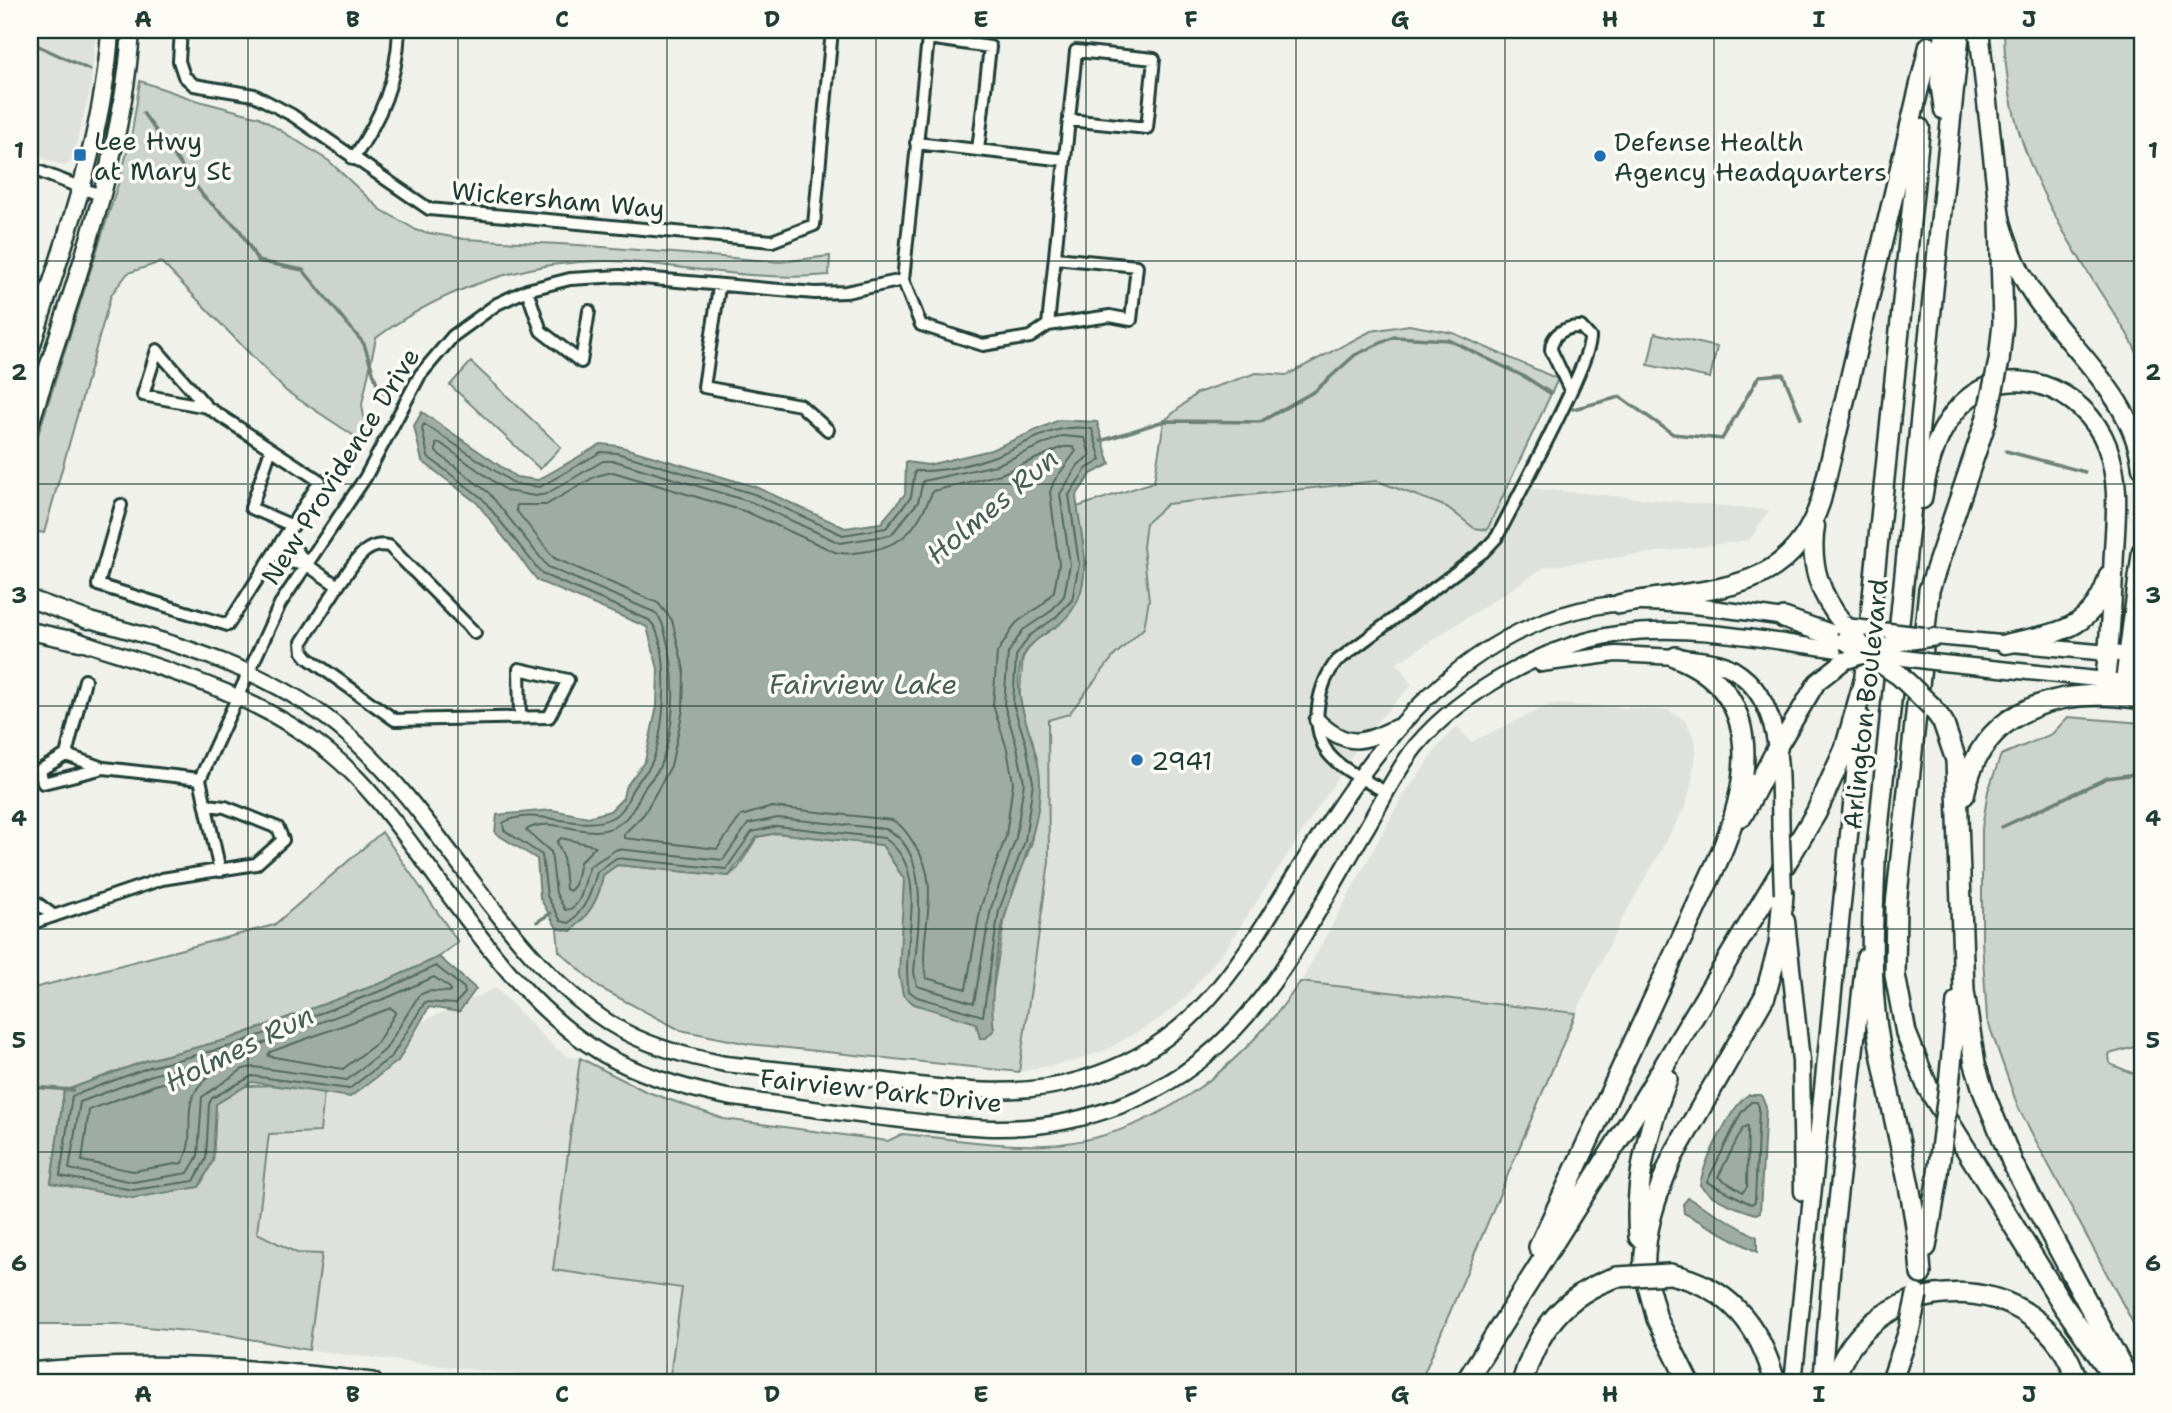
<svg xmlns="http://www.w3.org/2000/svg" width="2172" height="1413" font-family="'Shantell Sans',sans-serif">
<style>
.built{fill:#dfe2dc}
.green{fill:#cdd3cd;stroke:#768880;stroke-width:2}
.water{fill:#9faca4;stroke:#6c8077;stroke-width:2}
.lines{fill:none;stroke-linecap:round;stroke-linejoin:round}
.shore{stroke:#526961;stroke-width:2}
.stream{stroke:#6c8077;stroke-width:3.5}
.minor-casing{stroke:#1f3d34;stroke-width:16}
.secondary-casing{stroke:#1f3d34;stroke-width:19}
.primary-casing{stroke:#1f3d34;stroke-width:21}
.trunk-casing{stroke:#1f3d34;stroke-width:23}
.motorway-casing{stroke:#1f3d34;stroke-width:24}
.minor{stroke:#fdfcf7;stroke-width:10}
.secondary{stroke:#fdfcf7;stroke-width:14}
.primary{stroke:#fdfcf7;stroke-width:16}
.trunk{stroke:#fdfcf7;stroke-width:18}
.motorway{stroke:#fdfcf7;stroke-width:19}
.secondary-bridge-casing{stroke:#1f3d34;stroke-width:19;stroke-linecap:butt}
.primary-bridge-casing{stroke:#1f3d34;stroke-width:21;stroke-linecap:butt}
.trunk-bridge-casing{stroke:#1f3d34;stroke-width:23;stroke-linecap:butt}
.motorway-bridge-casing{stroke:#1f3d34;stroke-width:24;stroke-linecap:butt}
.secondary-bridge{stroke:#fdfcf7;stroke-width:14}
.primary-bridge{stroke:#fdfcf7;stroke-width:16}
.trunk-bridge{stroke:#fdfcf7;stroke-width:18}
.motorway-bridge{stroke:#fdfcf7;stroke-width:19}
.grid{fill:none;stroke:#1f3d34;stroke-width:2;stroke-opacity:0.55}
.poi-dot{fill:#1f6fb2;stroke:#fdfcf7;stroke-width:2.5}
.labels{text-anchor:middle;dominant-baseline:central;stroke-width:7;stroke-linejoin:round;paint-order:stroke}
.poi-label{font-size:26px;fill:#1f3d34;stroke:#fdfcf7;text-anchor:start}
.street-label{font-size:26px;fill:#1f3d34;stroke:#fdfcf7}
.water-label{font-size:28px;font-style:italic;fill:#455e56;stroke:#fdfcf7}
.neatline{fill:none;stroke:#1f3d34;stroke-width:2.5}
.grid-label{font-size:23px;text-anchor:middle;font-weight:bold;fill:#1f3d34}
</style>
<rect width="100%" height="100%" fill="#f0f1eb"/>
<filter id="ink" filterUnits="userSpaceOnUse"><feTurbulence type="fractalNoise" baseFrequency=".0143" numOctaves="2"/><feDisplacementMap in="SourceGraphic" scale="14" xChannelSelector="R" yChannelSelector="G"/><feConvolveMatrix kernelMatrix="1 2 1 2 8 2 1 2 1" color-interpolation-filters="sRGB"/></filter>
<g filter="url(#ink)">
<path class="built" d="M30 30H96L91 86 72 161 64 166 30 154Z
M1184 457 1769 510 1750 540 1545 567 1397 663 1412 685 1369 730 1227 947 1185 998 1158 1020 1106 1050 1075 1061 1019 1072 1049 862 1048 669 1094 512 1181 483Z
M1551 704 1668 710 1686 721 1696 743 1691 787 1685 807 1619 925 1576 1013 1301 982 1401 799 1439 746 1457 726 1471 742Z
M496 988 551 1044 568 1057 580 1058 579 1079 682 1288 669 1383H586L309 1350 322 1254 297 1253 257 1233 269 1134 317 1069Z"/>
<path class="green" d="M2004 30H2142V365C2132 336 2110 309 2094 282 2042 199 2005 131 2004 30Z
M140 81 195 100 259 117 329 161 380 209 418 231 464 239 578 245 780 262 830 256 829 275C767 281 705 270 643 263 549 253 451 282 376 338L362 404 368 445 286 391 161 262 128 273 111 295 44 533 30 530V460L122 172 132 132Z
M1409 325 1453 333 1558 379 1487 530 1474 528 1447 507 1377 481 1167 504 1146 523 1143 547 1149 600 1144 628 1114 656 1069 714 1048 720 1049 862 1019 1072 749 1044 680 1030 600 988 559 951 557 928 571 931C589 914 599 900 603 875L617 865 729 876 738 868 757 837 777 833 882 845 904 879V900L948 1012 977 1023 980 1038 994 1030 990 1008 1006 911 1032 842 1033 742 1019 703 1023 657 1034 641 1060 624 1086 564 1077 507 1154 482 1164 421 1197 393 1256 373 1287 375 1371 331Z
M1655 333 1717 347 1710 378 1648 365Z
M471 362 561 447 540 469 450 385Z
M2068 717 2142 723V1045L2109 1054 2110 1064 2142 1077V1340L2018 1107 1987 1019 1982 941V828L1988 791 2001 755 2052 734Z
M382 832 458 942 439 957 384 982 229 1039 148 1060 64 1091 51 1183 133 1198 213 1161 216 1104 246 1086 281 1085 317 1069 324 1093 320 1132 269 1134 257 1233 297 1253 322 1254 309 1350 228 1335 116 1324H30V989L274 925Z
M1300 982 1576 1013 1420 1383H669L682 1288 553 1270 580 1058 645 1091 724 1119 888 1141 902 1134C949 1138 998 1147 1045 1145 1152 1140 1242 1067 1300 982Z"/>
<path class="water" d="M422 412 516 477 538 480 601 444 618 446 756 487 845 528 881 523 905 494 906 462 928 465 991 450 1059 420 1097 422 1110 464 1091 474 1076 496C1081 540 1099 593 1058 625 1046 634 1030 641 1023 657 1007 697 1039 741 1040 781 1041 827 1020 867 1007 909 997 940 989 999 994 1030L986 1038H980L976 1023 914 1004 903 995 899 974 904 879 882 845 777 833 757 837 729 876 617 865 603 875C599 900 589 914 571 931L557 928 540 898 537 859 495 833 497 815 552 810 588 817 610 811 623 798 625 788 645 761 657 706 658 669 647 627 538 581 477 503 422 461 414 426Z
M439 957 476 989 459 1012 429 1007 398 1061 350 1097 252 1082 216 1104 213 1161 199 1187 133 1198 51 1183 64 1091 148 1060 229 1039 384 982Z
M1748 1095H1761L1766 1106 1760 1212 1756 1214C1739 1209 1710 1199 1700 1185 1703 1164 1731 1106 1748 1095Z
M1688 1198 1757 1237V1252L1684 1213 1683 1204Z"/>
<g class="lines">
<path class="shore" d="M424 424 515 484 540 487 601 452 617 453 754 494 843 535 886 528 911 497 915 471C940 472 971 465 995 456 1028 444 1056 421 1092 429L1101 460 1086 469 1069 495 1079 564 1072 600 1055 618 1029 636 1016 656 1013 704 1026 744 1033 782 1025 841 999 910 983 1016 917 997 909 991C899 944 934 871 884 838L777 826 752 832 726 869 616 858 597 872C591 893 587 907 569 923L561 921 547 896 542 855 504 830 503 823C534 804 582 835 613 817 624 812 627 802 631 792 636 782 645 775 650 766 665 740 673 641 649 620L542 574 482 498 428 457 422 428Z
M1062 436 1085 438 1090 455 1078 465 1060 494 1070 564 1064 596 1050 612 1023 630 1008 653 1004 704 1017 747 1024 782 1016 838 991 908 974 1003 917 986 914 973C917 932 933 851 886 829L778 818 748 824 723 860 617 849 590 866C583 879 584 909 565 910L556 893 551 852 526 830C553 813 590 844 619 824 631 816 635 806 641 794 645 784 655 777 659 768 675 733 677 677 667 641 664 630 663 619 654 612L548 567 489 493 436 452V444L440 443 507 491 535 496 546 494 603 461H615L751 502 840 543 891 535 918 502 923 481 996 465Z
M1063 447H1073L1076 451 1054 481 1050 492 1059 564 1054 591 1043 604 1016 623 997 653 993 705 1007 749 1013 782 1006 836 981 906 966 989 926 978C917 932 945 887 914 844 908 834 902 825 892 820L772 807 741 816 717 849 624 838V834L644 814 671 766 683 710 684 670 672 620 658 603 554 558 516 510 517 505H546L596 476 613 472 747 512 835 552C844 555 853 553 862 552 906 546 916 528 933 491L1001 474Z
M561 838 596 846 580 862 575 885 570 891 566 889 563 856 557 842Z
M436 966 464 988 465 993 455 1004 425 1002 392 1056 349 1089 252 1076 212 1098 209 1104 206 1159 194 1181 133 1190 60 1176 72 1096 150 1067 231 1046 386 989Z
M434 977 450 988V992L429 991 419 995 385 1050 347 1080 254 1067 243 1069 202 1097 198 1156 188 1173 133 1182 69 1169 80 1102 152 1075 234 1054 389 997Z
M391 1008 396 1012 377 1043 343 1069 268 1056 270 1052Z
M204 1073 208 1078C175 1102 200 1134 182 1163L133 1171 82 1161 89 1110 155 1085Z
M1751 1102H1757L1759 1107 1755 1202 1751 1204 1707 1182 1741 1113Z
M1748 1126 1747 1187 1743 1192 1718 1177 1743 1128Z"/>
<path class="stream" d="M30 42 90 70
M143 113 204 197 239 229 258 261 303 270 364 344 378 387 388 397
M1573 409 1620 397 1673 434 1722 439 1759 376 1783 374 1801 418
M1101 441 1164 421 1260 422 1315 391 1355 355 1394 337 1449 340 1527 378 1550 393
M2006 451 2085 472
M2002 827 2107 778 2142 773
M537 922 551 913
M30 1087 73 1090"/>
<defs>
<path id="minor" d="M181 30 179 61 184 76 194 85 254 95 292 115 429 209 772 241 814 225 832 30
M916 143 1065 160
M353 159C381 118 397 81 399 30
M30 168 100 195
M903 280 921 325 983 345 1030 337 1048 325 1110 316 1131 320 1137 266 1055 258
M719 287 704 387 800 405 828 430
M527 290 541 331 581 362 589 311
M1048 325C1058 234 1066 142 1076 51L1154 59 1147 128 1069 120
M271 449 251 508 293 526
M121 505 98 585 228 625 320 481 207 407 157 350 143 395 207 407
M276 554 290 562 307 565 297 551 284 541
M307 565 338 586C352 568 363 540 389 546L475 633
M338 586 302 642 303 652 308 658 395 720 549 717 568 680 519 669 520 717
M2125 682 2142 685
M66 755 40 770 43 783 104 768 200 779
M66 755 85 680
M66 755 103 768
M1387 793C1369 782 1341 770 1328 753 1309 726 1318 684 1337 661L1483 552 1497 537C1513 505 1592 361 1590 337L1581 327C1566 326 1551 334 1551 350L1570 390
M220 871 200 779 280 604 365 478 420 375 453 336 497 304 527 290 570 279 620 276 815 293 846 292 903 280 928 38 990 47 978 150
M30 898 54 916
M30 924 162 879 256 864 283 840 278 828 225 807 207 805"/>
<path id="secondary" d="M78 617C172 642 274 669 348 735 444 819 504 956 611 1024 646 1046 686 1056 725 1064 776 1069 827 1075 878 1080 947 1088 1014 1100 1082 1079 1171 1053 1218 997 1266 921 1349 791 1432 634 1599 606 1654 597 1736 611 1791 619
M1936 637 2130 655
M70 638C161 669 254 691 330 753 369 785 397 825 427 865 477 933 529 1010 603 1054 641 1076 684 1088 727 1097 783 1105 838 1113 894 1119 952 1126 1009 1134 1068 1121 1235 1085 1286 965 1364 832 1381 804 1395 772 1416 746 1461 692 1549 644 1618 634 1690 623 1774 642 1846 651
M1933 662 2125 682
M1541 664 1616 654 1676 657
M1317 720C1347 749 1362 743 1396 727"/>
<path id="primary" d="M30 351C62 246 104 140 110 30
M30 424C69 297 123 163 131 30
M30 599 88 620
M30 631 80 642
M1682 658C1695 660 1711 660 1724 665 1789 693 1778 781 1781 838
M1777 749 1817 682 1844 661
M1786 921 1801 1061 1803 1192
M1793 1383 1861 717
M1822 1383 1835 1224 1865 957"/>
<path id="trunk" d="M1979 30 2000 219C2008 247 2018 272 2035 297 2072 351 2134 398 2142 468
M1944 110 1940 82 1945 30
M1922 499C1927 466 1937 430 1960 406 2007 356 2085 388 2107 446 2120 481 2116 514 2114 551 2112 594 2111 636 2105 679
M1815 526C1809 565 1820 596 1845 626
M1620 604C1704 586 1789 600 1821 500L1929 46
M2005 644C2055 633 2093 632 2109 575
M1864 681 1920 128
M2125 682 2142 551
M1875 863 1960 30"/>
<path id="motorway" d="M1999 361 2003 323 2000 219
M1986 421 1929 590 1896 905 1895 975 1906 1033 1928 1088 2063 1305 2118 1383
M1784 618 1846 640
M1931 706 1943 722 1956 760 1964 991 1975 1064 1984 1093 2013 1164 2129 1380
M1964 795C1981 706 2063 686 2142 699
M1742 816 1777 749
M1875 863C1873 917 1869 973 1877 1028 1889 1111 1916 1190 1921 1274
M1949 1085 1957 1002
M1639 1237C1634 1182 1648 1130 1667 1079
M1539 1247 1718 860C1750 786 1768 693 1676 657
M1926 1247 1937 1182
M1643 1267 1657 1319 1689 1383
M1670 1274C1730 1287 1761 1327 1775 1383
M1645 1277C1642 1234 1656 1195 1673 1156L1765 996 1779 945 1783 894
M30 1373C145 1361 257 1369 372 1383
M144 1377 226 1383
M1465 1383 1641 1104 1816 813 1845 749 1864 681
M1522 1383C1537 1331 1564 1294 1617 1277
M1833 1383C1871 1264 2042 1263 2078 1383
M1891 1383 1909 1331"/>
</defs>
<use href="#minor" class="minor-casing"/>
<use href="#secondary" class="secondary-casing"/>
<use href="#primary" class="primary-casing"/>
<use href="#trunk" class="trunk-casing"/>
<use href="#motorway" class="motorway-casing"/>
<use href="#minor" class="minor"/>
<use href="#secondary" class="secondary"/>
<use href="#primary" class="primary"/>
<use href="#trunk" class="trunk"/>
<use href="#motorway" class="motorway"/>
<defs>
<path id="secondary-bridge" d="M1845 626 1924 635
M1869 653 1933 662"/>
<path id="primary-bridge" d="M1844 661 1901 642 1936 637
M1781 838 1783 894"/>
<path id="trunk-bridge" d="M1845 626 1865 650"/>
<path id="motorway-bridge" d="M1986 421 1999 361
M1846 640 1899 675 1931 706
M1937 1182 1949 1085
M1617 1277 1670 1274
M1909 1331 1917 1295"/>
</defs>
<use href="#secondary-bridge" class="secondary-bridge-casing"/>
<use href="#primary-bridge" class="primary-bridge-casing"/>
<use href="#trunk-bridge" class="trunk-bridge-casing"/>
<use href="#motorway-bridge" class="motorway-bridge-casing"/>
<use href="#secondary-bridge" class="secondary-bridge"/>
<use href="#primary-bridge" class="primary-bridge"/>
<use href="#trunk-bridge" class="trunk-bridge"/>
<use href="#motorway-bridge" class="motorway-bridge"/>
</g>
</g>
<path class="grid" d="M248 30V1383M458 30V1383M667 30V1383M876 30V1383M1086 30V1383M1296 30V1383M1505 30V1383M1714 30V1383M1924 30V1383M30 261H2142M30 484H2142M30 706H2142M30 929H2142M30 1152H2142"/>
<g class="poi-dot">
<rect x="73" y="148" width="14" height="14" rx="3.5"/>
<circle cx="1600" cy="156" r="7"/>
<circle cx="1137" cy="760" r="7"/>
</g>
<g class="labels">
<g class="poi-label">
<text x="94" y="140">Lee Hwy<tspan x="94" dy="30">at Mary St</tspan></text>
<text x="1614" y="141">Defense Health<tspan x="1614" dy="30">Agency Headquarters</tspan></text>
<text x="1151" y="760">2941</text>
</g>
<g class="street-label">
<text transform="translate(558 199) rotate(5)">Wickersham Way</text>
<text transform="translate(340 466) rotate(-58)">New Providence Drive</text>
<text transform="translate(1865 704) rotate(-84)">Arlington Boulevard</text>
<text transform="translate(881 1090) rotate(6)">Fairview Park Drive</text>
</g>
<g class="water-label">
<text transform="translate(992 506) rotate(-40)">Holmes Run</text>
<text x="863" y="684">Fairview Lake</text>
<text transform="translate(239 1048) rotate(-26)">Holmes Run</text>
</g>
</g>
<rect width="2172" height="1413" fill="none" stroke="#fdfcf7" stroke-width="77"/>
<rect x="38" y="38" width="2096" height="1336" class="neatline"/>
<g class="grid-label">
<text x="143" y="27">A</text>
<text x="353" y="27">B</text>
<text x="562" y="27">C</text>
<text x="772" y="27">D</text>
<text x="981" y="27">E</text>
<text x="1191" y="27">F</text>
<text x="1400" y="27">G</text>
<text x="1610" y="27">H</text>
<text x="1819" y="27">I</text>
<text x="2029" y="27">J</text>
<text x="19" y="158">1</text>
<text x="2153" y="158">1</text>
<text x="19" y="380">2</text>
<text x="2153" y="380">2</text>
<text x="19" y="603">3</text>
<text x="2153" y="603">3</text>
<text x="19" y="826">4</text>
<text x="2153" y="826">4</text>
<text x="19" y="1048">5</text>
<text x="2153" y="1048">5</text>
<text x="19" y="1271">6</text>
<text x="2153" y="1271">6</text>
<text x="143" y="1402">A</text>
<text x="353" y="1402">B</text>
<text x="562" y="1402">C</text>
<text x="772" y="1402">D</text>
<text x="981" y="1402">E</text>
<text x="1191" y="1402">F</text>
<text x="1400" y="1402">G</text>
<text x="1610" y="1402">H</text>
<text x="1819" y="1402">I</text>
<text x="2029" y="1402">J</text>
</g>
</svg>
